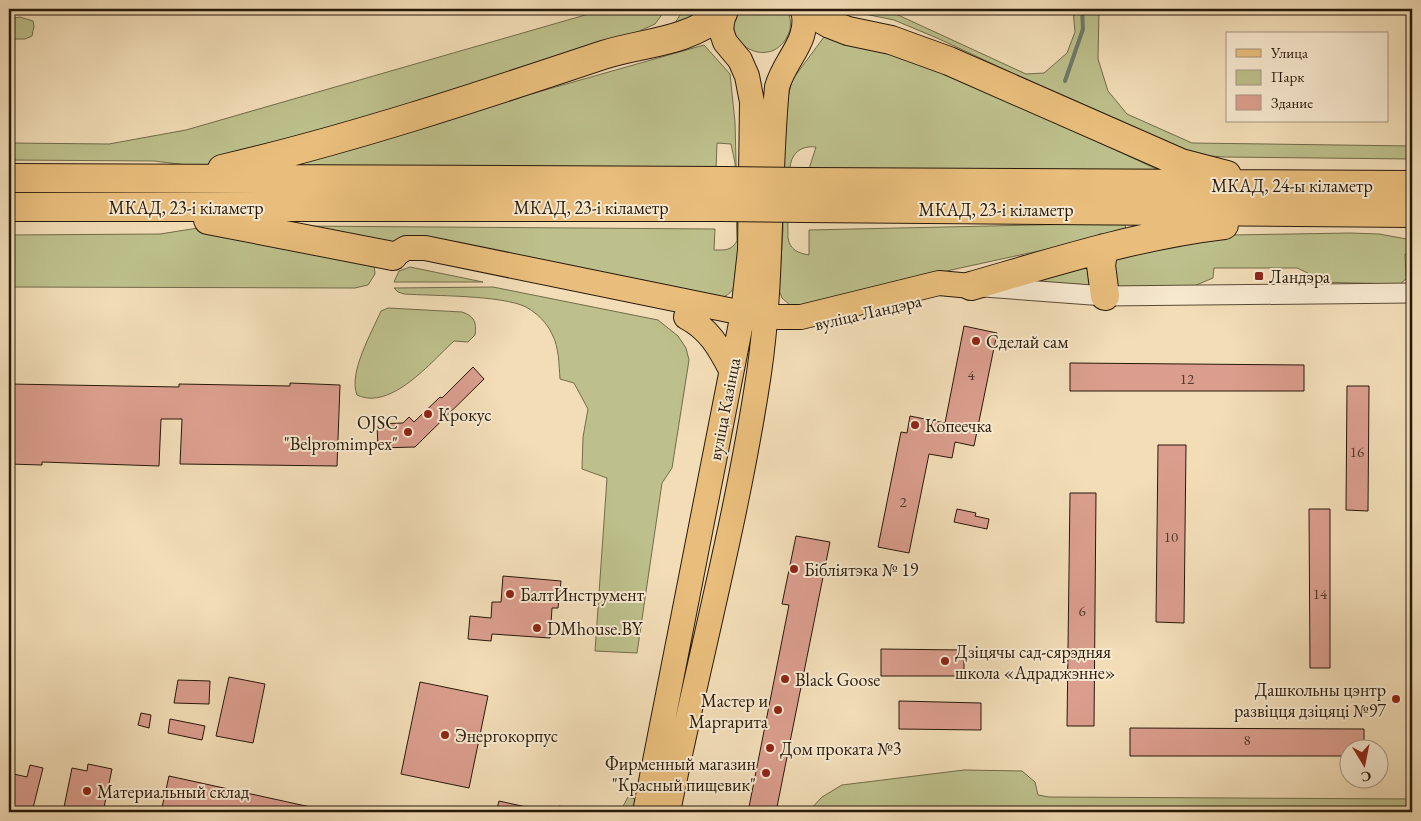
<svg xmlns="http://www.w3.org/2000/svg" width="1421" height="821" font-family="'EB Garamond',serif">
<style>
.green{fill:#bdc08c;stroke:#726c4a}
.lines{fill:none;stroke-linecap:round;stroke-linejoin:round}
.stream{stroke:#6d7b6b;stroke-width:4}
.building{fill:#db9e8e;stroke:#271908}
.minor-casing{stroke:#5a4a34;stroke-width:21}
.major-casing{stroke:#271908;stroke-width:26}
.highway-casing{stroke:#271908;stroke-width:30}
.minor{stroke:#f7e9d0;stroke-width:19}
.major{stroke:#e9be7c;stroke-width:24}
.highway{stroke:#e9be7c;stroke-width:28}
.highway-bridge-casing{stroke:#271908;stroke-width:30;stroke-linecap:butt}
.highway-bridge{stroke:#e9be7c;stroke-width:28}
.poi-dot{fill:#8f2418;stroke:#f7e9d0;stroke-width:2}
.labels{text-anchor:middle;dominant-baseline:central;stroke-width:4;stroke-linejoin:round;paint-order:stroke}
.number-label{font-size:15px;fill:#543a2a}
.street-label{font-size:18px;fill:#271908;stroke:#f7e9d0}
.poi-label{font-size:18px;fill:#271908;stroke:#f7e9d0;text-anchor:start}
</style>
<rect width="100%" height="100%" fill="#f2ddb7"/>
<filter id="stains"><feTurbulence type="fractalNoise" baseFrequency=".004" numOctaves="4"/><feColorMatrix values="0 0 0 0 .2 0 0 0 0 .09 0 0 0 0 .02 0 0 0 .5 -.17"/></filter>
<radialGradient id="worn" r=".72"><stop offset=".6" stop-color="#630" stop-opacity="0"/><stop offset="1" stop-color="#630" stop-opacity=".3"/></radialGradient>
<path class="green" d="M606 9H666L655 24 622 39 209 165H187L154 161 9 160V143L109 144 186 130Z
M684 9H707L671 29Z
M738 9H786C791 16 792 27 788 35 771 72 718 44 738 9Z
M840 9H885L1026 74 1044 73 1067 53 1075 32 1073 9H1099L1098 59 1108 91 1127 114 1192 143 1412 146V159L1224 157 1197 155 1174 148 937 38 894 20Z
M20 17 33 21 34 26 32 36 25 39H9V19Z
M824 37 850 39 960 77 1167 174 807 175 816 147C807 146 798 148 793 157 786 169 788 222 788 238 790 250 798 253 809 255V230L1125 223 1126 232 951 270 814 305H790L782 298 779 290 783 230 782 125 792 80Z
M704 45 730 74 735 122 739 276C734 291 730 296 714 300L395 246 296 226 715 229 714 250C725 250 731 251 737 241L735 163 731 144 717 143 716 169 278 171 379 137Z
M198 228 374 264 375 274 368 285 355 288 9 287V235L160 234Z
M1350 233 1379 234 1412 240V254H1405L1406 279 1400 284 1314 282 1310 274 1297 268H1214L1213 278 1194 286 1121 288 1111 282 1115 257 1232 235Z
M1096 260 1095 289 1021 282Z
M410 267 483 282H394L399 271Z
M493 287 658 320 678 336 686 348 689 360 672 468 662 483 637 653 595 651 607 478 582 469 583 437 588 409 574 383 560 379C559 365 559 347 552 334 547 323 537 313 526 307 502 295 433 296 404 294L398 292 394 288Z
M388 308 462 312C474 316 477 322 475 335L468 342 454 341C431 362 391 411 357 395 348 373 372 332 381 311Z
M964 770 1022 771 1035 782 1038 795 1049 797 1412 799V812H808L822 797 842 785Z
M628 797 639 800 636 812H620Z
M559 806 591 812H558Z"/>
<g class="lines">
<path class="stream" d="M1065 81 1083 29 1082 9"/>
</g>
<path class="building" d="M964 326 997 333 974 446 955 442 952 458 929 454 909 553 878 547 901 432 907 433 910 416 945 423Z
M1070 363 1304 365V391H1070Z
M473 367 484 379 415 447 378 448 377 424 403 423 409 417 414 422 440 397 442 398Z
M290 383 340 385 337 466 180 464 182 419H161L159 466 42 462V465L9 464V384L179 387V384L290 386Z
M1347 386H1369L1368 511 1346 510Z
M1158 445H1186L1184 623 1156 622Z
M1070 493H1096L1094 726H1067Z
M957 509 976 513 975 516 989 519 987 529 954 522Z
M1309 509H1330V668H1310Z
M796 536 830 542 776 812H748L789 605 782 604Z
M503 576 561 581 558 608H552L550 638 492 634 491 641 468 639 470 616 491 618 492 602H501Z
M881 649 964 650V676H881Z
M229 677 265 684 253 743 216 736Z
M178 680 210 681 209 704 174 703Z
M420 682 488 696 469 788 401 774Z
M899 701 981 703V730L899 729Z
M141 713 151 715 149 728 138 725Z
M170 719 205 726 202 740 168 733Z
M1130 728 1364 729V748H1348V756H1130Z
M88 764 112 769 103 812H63L72 768 87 771Z
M30 765 43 768 32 812H9V773L27 777Z
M169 776 315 808V812H161Z
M499 801 531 808V812H496Z"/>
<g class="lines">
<defs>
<path id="minor" d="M984 287 1105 296 1412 293"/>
<path id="major" d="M393 256 406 248H425L743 313 766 317H801L939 283 971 286
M686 317C709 329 719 347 731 370
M645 812 743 313 750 250 752 102 747 76 740 60 725 42 721 30 724 9
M668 812C697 666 737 521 759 373 773 278 768 182 777 87 785 58 811 41 803 9"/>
<path id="highway" d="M804 9 830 24 848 31 891 40 949 61 1181 163 1227 175
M222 169C351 139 477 97 603 55 648 41 683 44 723 13
M9 178 724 181
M804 182 1412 185
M9 207H723
M804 208 1412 213
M208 220 393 256
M1104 248 1101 265 1105 296
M971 286C1054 262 1138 235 1224 225"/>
</defs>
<use href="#minor" class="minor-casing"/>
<use href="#major" class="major-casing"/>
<use href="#highway" class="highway-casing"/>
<use href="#minor" class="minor"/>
<use href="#major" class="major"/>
<use href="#highway" class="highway"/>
<defs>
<path id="highway-bridge" d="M724 181 804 182
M723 207 804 208"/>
</defs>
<use href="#highway-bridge" class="highway-bridge-casing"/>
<use href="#highway-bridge" class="highway-bridge"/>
</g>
<g class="poi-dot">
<rect x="1254" y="271" width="10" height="10" rx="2.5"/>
<circle cx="976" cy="341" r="5"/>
<circle cx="428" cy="414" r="5"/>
<circle cx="915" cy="425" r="5"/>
<circle cx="408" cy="432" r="5"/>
<circle cx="794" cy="569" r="5"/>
<circle cx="510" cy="594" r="5"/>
<circle cx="537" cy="628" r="5"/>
<circle cx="945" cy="661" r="5"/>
<circle cx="785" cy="679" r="5"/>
<circle cx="1396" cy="699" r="5"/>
<circle cx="778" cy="710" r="5"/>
<circle cx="445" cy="735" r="5"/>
<circle cx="770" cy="748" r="5"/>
<circle cx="766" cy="773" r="5"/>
<circle cx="87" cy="791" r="5"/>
</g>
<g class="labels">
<g class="number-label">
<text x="971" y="374">4</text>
<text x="1187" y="378">12</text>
<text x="1357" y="451">16</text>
<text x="903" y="501">2</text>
<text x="1171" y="536">10</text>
<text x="1320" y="593">14</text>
<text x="1082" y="610">6</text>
<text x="1247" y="739">8</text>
</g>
<g class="street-label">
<text x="1292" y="185">МКАД, 24-ы кіламетр</text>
<text x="186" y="207">МКАД, 23-і кіламетр</text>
<text x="591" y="207">МКАД, 23-і кіламетр</text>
<text x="996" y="209">МКАД, 23-і кіламетр</text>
<text transform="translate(868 312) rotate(-13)">вуліца Ландэра</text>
<text transform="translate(724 409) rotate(-79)">вуліца Казінца</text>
</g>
<g class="poi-label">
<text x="1269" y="276">Ландэра</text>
<text x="986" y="341">Сделай сам</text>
<text x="438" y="414">Крокус</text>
<text x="398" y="422" text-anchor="end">OJSC<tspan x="398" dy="21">"Belpromimpex"</tspan></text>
<text x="925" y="425">Копеечка</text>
<text x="804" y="569">Бібліятэка № 19</text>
<text x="520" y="594">БалтИнструмент</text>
<text x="547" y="628">DMhouse.BY</text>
<text x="955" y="651">Дзіцячы сад-сярэдняя<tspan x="955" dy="21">школа «Адраджэнне»</tspan></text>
<text x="795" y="679">Black Goose</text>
<text x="1386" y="689" text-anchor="end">Дашкольны цэнтр<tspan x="1386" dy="21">развіцця дзіцяці №97</tspan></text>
<text x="768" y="700" text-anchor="end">Мастер и<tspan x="768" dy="21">Маргарита</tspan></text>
<text x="455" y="735">Энергокорпус</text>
<text x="780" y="748">Дом проката №3</text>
<text x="756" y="763" text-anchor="end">Фирменный магазин<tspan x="756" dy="21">"Красный пищевик"</tspan></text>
<text x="97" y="791">Материальный склад</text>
</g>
</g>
<rect width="1421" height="821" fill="none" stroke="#f2ddb7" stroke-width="30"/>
<rect x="10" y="10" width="1401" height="801" fill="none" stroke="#271908" stroke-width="2.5"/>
<rect x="15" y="15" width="1391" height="791" fill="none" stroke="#271908"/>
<rect x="1226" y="32" width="162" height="90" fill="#f7e9d0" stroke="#a49680"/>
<rect x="1236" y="49" width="25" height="8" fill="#e9be7c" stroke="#a49680"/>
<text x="1271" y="58" font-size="15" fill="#271908">Улица</text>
<rect x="1236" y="70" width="25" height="15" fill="#bdc08c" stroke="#a49680"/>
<text x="1271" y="82" font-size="15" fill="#271908">Парк</text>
<rect x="1236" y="95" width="25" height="15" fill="#db9e8e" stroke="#a49680"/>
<text x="1271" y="108" font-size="15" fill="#271908">Здание</text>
<g transform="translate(1364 764) rotate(170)"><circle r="24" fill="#f7e9d0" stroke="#a49680"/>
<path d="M0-4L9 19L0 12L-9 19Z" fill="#8f2418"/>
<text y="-8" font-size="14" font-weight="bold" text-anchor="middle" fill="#271908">С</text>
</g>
<rect width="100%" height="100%" filter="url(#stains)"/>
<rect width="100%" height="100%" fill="url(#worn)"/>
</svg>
